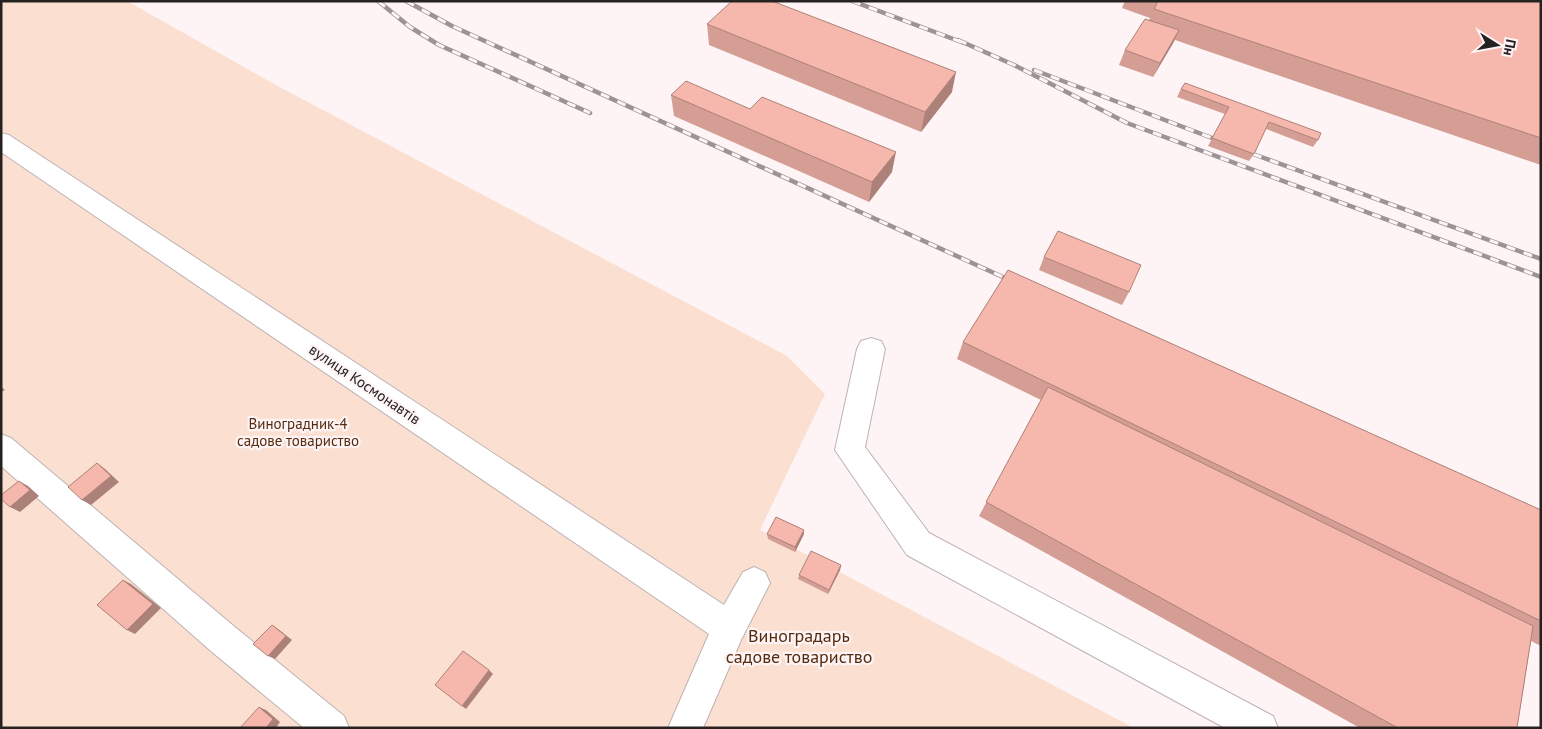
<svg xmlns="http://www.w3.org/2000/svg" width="1542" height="729" font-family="'PT Sans',sans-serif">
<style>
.green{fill:#fbe0d1}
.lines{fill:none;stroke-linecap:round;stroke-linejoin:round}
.minor-casing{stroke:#beb2b3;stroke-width:2}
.minor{fill:#fff;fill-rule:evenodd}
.rail-casing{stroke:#9b9394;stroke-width:4.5}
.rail{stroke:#fef4f5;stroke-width:3;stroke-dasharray:9;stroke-linecap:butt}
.wall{fill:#d49e95}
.shaded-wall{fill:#ac8179}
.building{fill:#f6b8ad;stroke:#ac8179}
.labels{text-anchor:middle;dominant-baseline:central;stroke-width:4.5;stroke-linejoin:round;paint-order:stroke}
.street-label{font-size:15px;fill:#272222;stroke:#fef4f5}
.park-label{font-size:15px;fill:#552b0f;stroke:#fef4f5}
.near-park-label{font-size:18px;fill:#552b0f;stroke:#fef4f5}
</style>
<rect width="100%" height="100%" fill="#fef4f5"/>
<path class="green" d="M1 1H127L274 84 787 356 825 394 760 530 1134 728H1Z"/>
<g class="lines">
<defs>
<path id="minor" d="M1 133 9 135 724 605 743 572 754 567 765 572 770 583 741 640 703 728H668L709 634 1 152Z
M871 338 881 341 885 349 865 447 929 533 1273 716 1278 728H1225L907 555 835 450 857 349 861 341Z
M1 434 11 438 236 628 344 716 349 728H304L212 652 1 466Z"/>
</defs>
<use href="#minor" class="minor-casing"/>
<use href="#minor" class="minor"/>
<defs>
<path id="rail" d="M378 1 410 27 439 45 590 113
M406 1 452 26 1016 283
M852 1 964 43
M958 40 1014 65 1127 123 1541 277
M1034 70 1212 138
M1253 154 1541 259"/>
</defs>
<use href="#rail" class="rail-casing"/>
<use href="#rail" class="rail"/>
</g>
<path class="wall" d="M1125 1H1541V165L1175 40 1153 77 1119 65 1125 50 1149 20 1150 18 1122 8Z
M707 24 952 92 921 132 709 45Z
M1181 89 1318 140 1313 147 1266 129 1254 154 1249 161 1208 146 1225 114 1177 97Z
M671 95 892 172 869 202 674 116Z
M1044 257 1129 292 1122 305 1039 270Z
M963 342 1541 510V646L1531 641 1517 728H1360L979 516 1041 400 957 359Z
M767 534H804L795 552 768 539Z
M841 565 840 570 828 594 798 579 799 575Z"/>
<path class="shaded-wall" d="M1179 30 1172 45 1153 77 1160 63Z
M956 72 952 92 921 132 925 112Z
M896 152 892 172 869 202 872 182Z
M1 387 5 390 1 392Z
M97 463 105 469 119 482 91 505 82 500Z
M19 481 28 486 39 496 20 512 10 507Z
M804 530V534L795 552V547Z
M841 565 840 570 828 594 829 590Z
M123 580 131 584 161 608 135 634 127 630Z
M272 625 278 629 292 640 275 659 268 656Z
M489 670 493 674 466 709 462 706Z
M259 707 266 710 280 722 276 728H266Z"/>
<path class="building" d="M732 1H772L956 72 925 112 707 24Z
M1158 1H1541V138L1154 9Z
M1145 19 1179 30 1160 63 1125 50Z
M686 81 750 109 762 97 896 152 872 182 671 95Z
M1185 83 1321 133 1318 140 1269 122 1254 154 1212 138 1229 107 1181 89Z
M1058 231 1141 265 1129 292 1044 257Z
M1008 270 1541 510V621L963 342Z
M1048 387 1533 626 1517 728H1398L986 502Z
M97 463 111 476 82 500 68 487Z
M19 481 30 490 10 507 1 499V495Z
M776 517 804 530 795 547 767 534Z
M811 551 841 565 829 590 799 575Z
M123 580 153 604 127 630 97 605Z
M272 625 286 636 268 656 253 644Z
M463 651 489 670 462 706 435 685Z
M259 707 273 719 266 728H240Z"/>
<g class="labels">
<g class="street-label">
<text transform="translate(365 384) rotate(34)">вулиця Космонавтів</text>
</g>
<g class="park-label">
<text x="298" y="423">Виноградник-4<tspan x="298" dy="17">садове товариство</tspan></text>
</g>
<g class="near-park-label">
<text x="799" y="635">Виноградарь<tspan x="799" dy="21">садове товариство</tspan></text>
</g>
</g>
<rect width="1542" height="729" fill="none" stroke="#272222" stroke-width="5"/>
<g transform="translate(1497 45) rotate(101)" stroke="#fef4f5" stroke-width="4" paint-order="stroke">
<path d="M0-4L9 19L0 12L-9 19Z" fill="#272222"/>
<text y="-8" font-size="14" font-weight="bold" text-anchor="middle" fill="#272222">Пн</text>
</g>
</svg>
